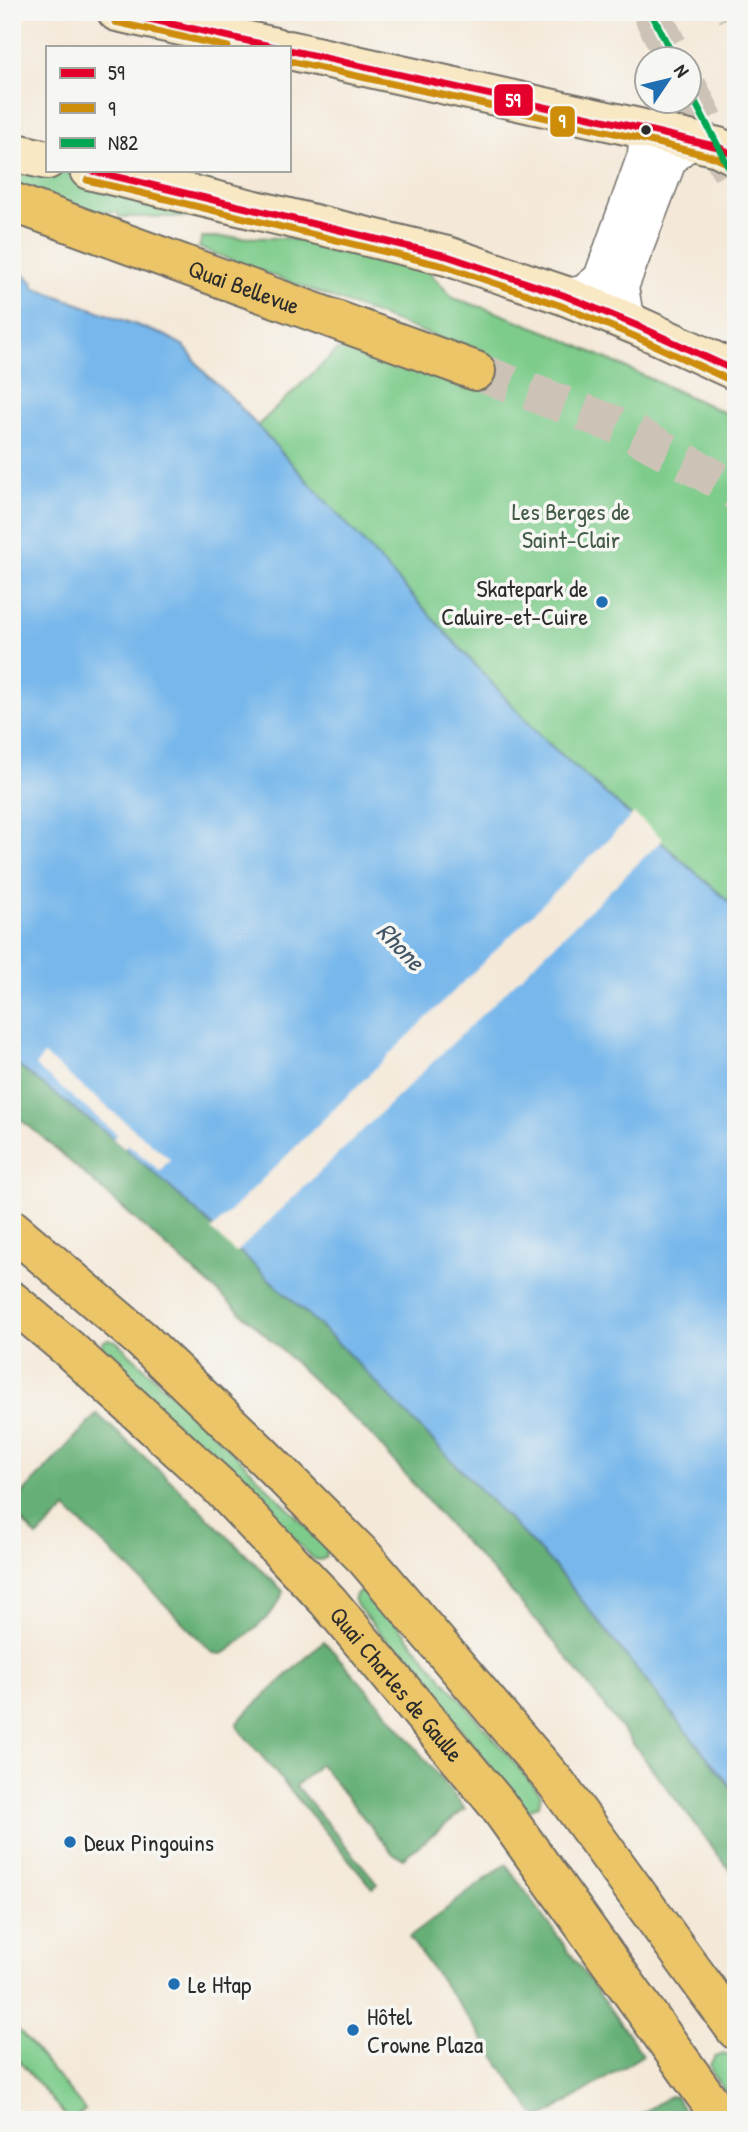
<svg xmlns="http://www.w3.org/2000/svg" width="748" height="2132" font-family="'Patrick Hand',sans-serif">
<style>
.green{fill:#7ecc8b;stroke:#547c5b;stroke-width:2}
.forest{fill:#66b077;stroke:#486e51;stroke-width:2}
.water{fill:#77b7eb;stroke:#51718b;stroke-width:2}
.pier{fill:#f4e9d9}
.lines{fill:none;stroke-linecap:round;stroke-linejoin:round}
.highway-tunnel{stroke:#ccc3b6;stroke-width:38;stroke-dasharray:38 19;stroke-linecap:butt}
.street-casing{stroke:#716e68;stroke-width:35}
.secondary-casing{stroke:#716e68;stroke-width:42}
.primary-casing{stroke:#716e68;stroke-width:42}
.highway-casing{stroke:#716e68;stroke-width:42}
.street{stroke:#fff;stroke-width:32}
.secondary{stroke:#f8e8c3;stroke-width:38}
.primary{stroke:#edc569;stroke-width:38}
.highway{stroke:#edc569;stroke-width:38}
.bus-1-casing{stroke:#f6f6f2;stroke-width:12}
.bus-2-casing{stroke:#f6f6f2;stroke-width:12}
.bus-3-casing{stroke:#f6f6f2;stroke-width:12}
.bus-1{stroke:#e4002b;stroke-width:7}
.bus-2{stroke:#ce8d09;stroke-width:7}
.bus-3{stroke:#00a651;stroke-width:7}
.bus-dot{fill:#2b2b2b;stroke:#f6f6f2;stroke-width:2.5}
.poi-dot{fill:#1f6fb2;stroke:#f6f6f2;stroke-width:2.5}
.labels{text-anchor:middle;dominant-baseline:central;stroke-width:7;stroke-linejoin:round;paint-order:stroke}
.street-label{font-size:24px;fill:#2b2b2b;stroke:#f6f6f2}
.park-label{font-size:24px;fill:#445b48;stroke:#f6f6f2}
.poi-label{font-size:24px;fill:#2b2b2b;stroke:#f6f6f2;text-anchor:start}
.water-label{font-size:26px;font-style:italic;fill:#425565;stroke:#f6f6f2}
.line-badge{stroke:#f6f6f2;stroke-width:2.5}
.badge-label{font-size:19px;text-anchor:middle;font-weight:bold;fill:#fff}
</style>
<rect width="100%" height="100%" fill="#f6f6f2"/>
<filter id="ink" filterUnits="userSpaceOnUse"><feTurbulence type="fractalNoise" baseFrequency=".0143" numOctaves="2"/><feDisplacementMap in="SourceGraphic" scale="14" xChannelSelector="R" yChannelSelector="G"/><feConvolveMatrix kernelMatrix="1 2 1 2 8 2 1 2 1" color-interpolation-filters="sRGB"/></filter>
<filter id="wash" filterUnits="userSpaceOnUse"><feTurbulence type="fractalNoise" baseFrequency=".00686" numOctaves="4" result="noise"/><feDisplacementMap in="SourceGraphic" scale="28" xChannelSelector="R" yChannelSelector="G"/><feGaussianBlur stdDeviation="1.57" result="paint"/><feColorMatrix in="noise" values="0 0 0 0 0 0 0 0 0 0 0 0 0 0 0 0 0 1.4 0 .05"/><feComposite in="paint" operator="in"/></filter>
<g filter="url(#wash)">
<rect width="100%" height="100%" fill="#f4e9d9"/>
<path class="green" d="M12 161 114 183 214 217H119L118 212H89L12 183Z
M202 237 283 238 414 256 453 298 493 311 552 334 736 418V908L541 737 257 426 346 342 468 390 482 354 199 248Z
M108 1339 116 1341 240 1459 326 1547 327 1552 325 1558 320 1560 314 1559 104 1355 100 1349 103 1342Z
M362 1590 370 1593 541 1794 539 1805 528 1810 519 1803 443 1706 357 1606 354 1599 357 1593Z
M12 2022 85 2110 72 2120H69L12 2053Z
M724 2054 732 2059 736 2065V2107L712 2073 710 2065 715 2057Z"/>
<path class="forest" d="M12 1061 105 1132 159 1177 335 1340 555 1567 736 1793V1878L561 1650 509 1589 443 1519 374 1438 255 1325 40 1135 12 1113Z
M97 1414 172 1482 283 1591C277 1616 248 1633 230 1650L222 1654 213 1653 132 1571 66 1509 37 1537 12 1511V1505Z
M324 1641 390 1716 465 1809 403 1858 393 1854 320 1764 296 1786 378 1884 373 1888 238 1728 237 1723 242 1717Z
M506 1864 643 2055 547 2115 540 2117 532 2112 472 2023 409 1937Z
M670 2096 676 2097 690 2120H637L639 2115Z"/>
<path class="water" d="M24 274 34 283 33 287 166 336 184 346 204 372 231 397 541 737 736 908V1793L555 1567 335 1340 159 1177 105 1132 12 1061V278Z"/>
<path class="pier" d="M634 814 663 839 236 1253 211 1230Z
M44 1055 170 1159 160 1171 128 1144 124 1148 113 1139 117 1134 35 1066Z"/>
</g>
<g filter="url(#ink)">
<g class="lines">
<path class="highway-tunnel" d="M651 12 675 60
M735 12 736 14
M688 87 736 181
M476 371 624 428 711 476 736 492"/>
<defs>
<path id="street" d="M563 295 583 292 600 278 644 155 645 138 639 128
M638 326 626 311 622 287 670 161 682 149 696 142"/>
<path id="secondary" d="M117 12 275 47
M289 50 639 128 718 147 736 156
M12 152 47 160
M89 170 447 256 563 295 638 326 736 371"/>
<g id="primary">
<path d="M12 1229 141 1339 258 1451 365 1558 557 1784 736 2030"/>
<path id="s1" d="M12 1301 68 1348 220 1487 328 1601 497 1804 723 2120"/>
</g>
<g id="highway">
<path id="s2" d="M12 202 476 371"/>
</g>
</defs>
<use href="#street" class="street-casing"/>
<use href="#secondary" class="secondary-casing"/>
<use href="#primary" class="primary-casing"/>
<use href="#highway" class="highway-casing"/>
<use href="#street" class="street"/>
<use href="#secondary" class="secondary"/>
<use href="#primary" class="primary"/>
<use href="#highway" class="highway"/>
<defs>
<path id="bus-1" d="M118 12 275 47
M289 50 639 128 718 147 736 156
M89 170 447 256 563 295 638 326 736 371"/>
<path id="bus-2" d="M115 22 228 47
M289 61 637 138 714 157 731 165
M87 180 444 266 559 305 634 336 732 381"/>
<path id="bus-3" d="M651 12 675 60
M688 88 736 181"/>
</defs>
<use href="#bus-1" class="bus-1-casing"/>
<use href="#bus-2" class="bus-2-casing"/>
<use href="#bus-3" class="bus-3-casing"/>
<use href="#bus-1" class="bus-1"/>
<use href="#bus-2" class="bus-2"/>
<use href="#bus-3" class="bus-3"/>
</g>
</g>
<circle class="bus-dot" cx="646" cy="130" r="6"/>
<g class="poi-dot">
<circle cx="602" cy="602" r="7"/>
<circle cx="70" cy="1842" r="7"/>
<circle cx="174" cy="1984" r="7"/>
<circle cx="353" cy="2030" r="7"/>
</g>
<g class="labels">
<g class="street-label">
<text stroke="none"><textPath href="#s2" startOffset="247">Quai Bellevue</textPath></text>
<text stroke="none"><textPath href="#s1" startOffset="544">Quai Charles de Gaulle</textPath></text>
</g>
<g class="park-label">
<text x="571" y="511">Les Berges de<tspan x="571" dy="28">Saint-Clair</tspan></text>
</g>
<g class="poi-label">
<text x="588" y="588" text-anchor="end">Skatepark de<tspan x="588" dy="28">Caluire-et-Cuire</tspan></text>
<text x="84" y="1842">Deux Pingouins</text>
<text x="188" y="1984">Le Htap</text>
<text x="367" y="2016">Hôtel<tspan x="367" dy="28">Crowne Plaza</tspan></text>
</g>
<g class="water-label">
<text transform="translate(401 946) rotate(46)">Rhone</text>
</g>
</g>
<g class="line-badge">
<rect x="493" y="83" width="41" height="34" rx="7" fill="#e4002b"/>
<rect x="549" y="105" width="27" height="33" rx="7" fill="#ce8d09"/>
</g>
<g class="badge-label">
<text x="513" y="107">59</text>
<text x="562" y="128">9</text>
</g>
<rect width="748" height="2132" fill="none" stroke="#f6f6f2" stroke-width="42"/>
<rect x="46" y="46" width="245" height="126" fill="#f6f6f2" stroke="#a5a5a2" stroke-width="2"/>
<rect x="60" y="68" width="35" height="10" fill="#e4002b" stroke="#a5a5a2" stroke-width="2"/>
<text x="108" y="80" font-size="21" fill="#2b2b2b">59</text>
<rect x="60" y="103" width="35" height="10" fill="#ce8d09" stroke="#a5a5a2" stroke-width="2"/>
<text x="108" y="116" font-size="21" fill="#2b2b2b">9</text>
<rect x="60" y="138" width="35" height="10" fill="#00a651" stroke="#a5a5a2" stroke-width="2"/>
<text x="108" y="150" font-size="21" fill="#2b2b2b">N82</text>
<g transform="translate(668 80) rotate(55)"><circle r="33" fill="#f6f6f2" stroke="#a5a5a2" stroke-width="2"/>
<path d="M0-5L12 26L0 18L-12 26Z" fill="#1f6fb2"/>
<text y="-10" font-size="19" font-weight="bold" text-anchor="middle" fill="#2b2b2b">N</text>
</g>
</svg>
